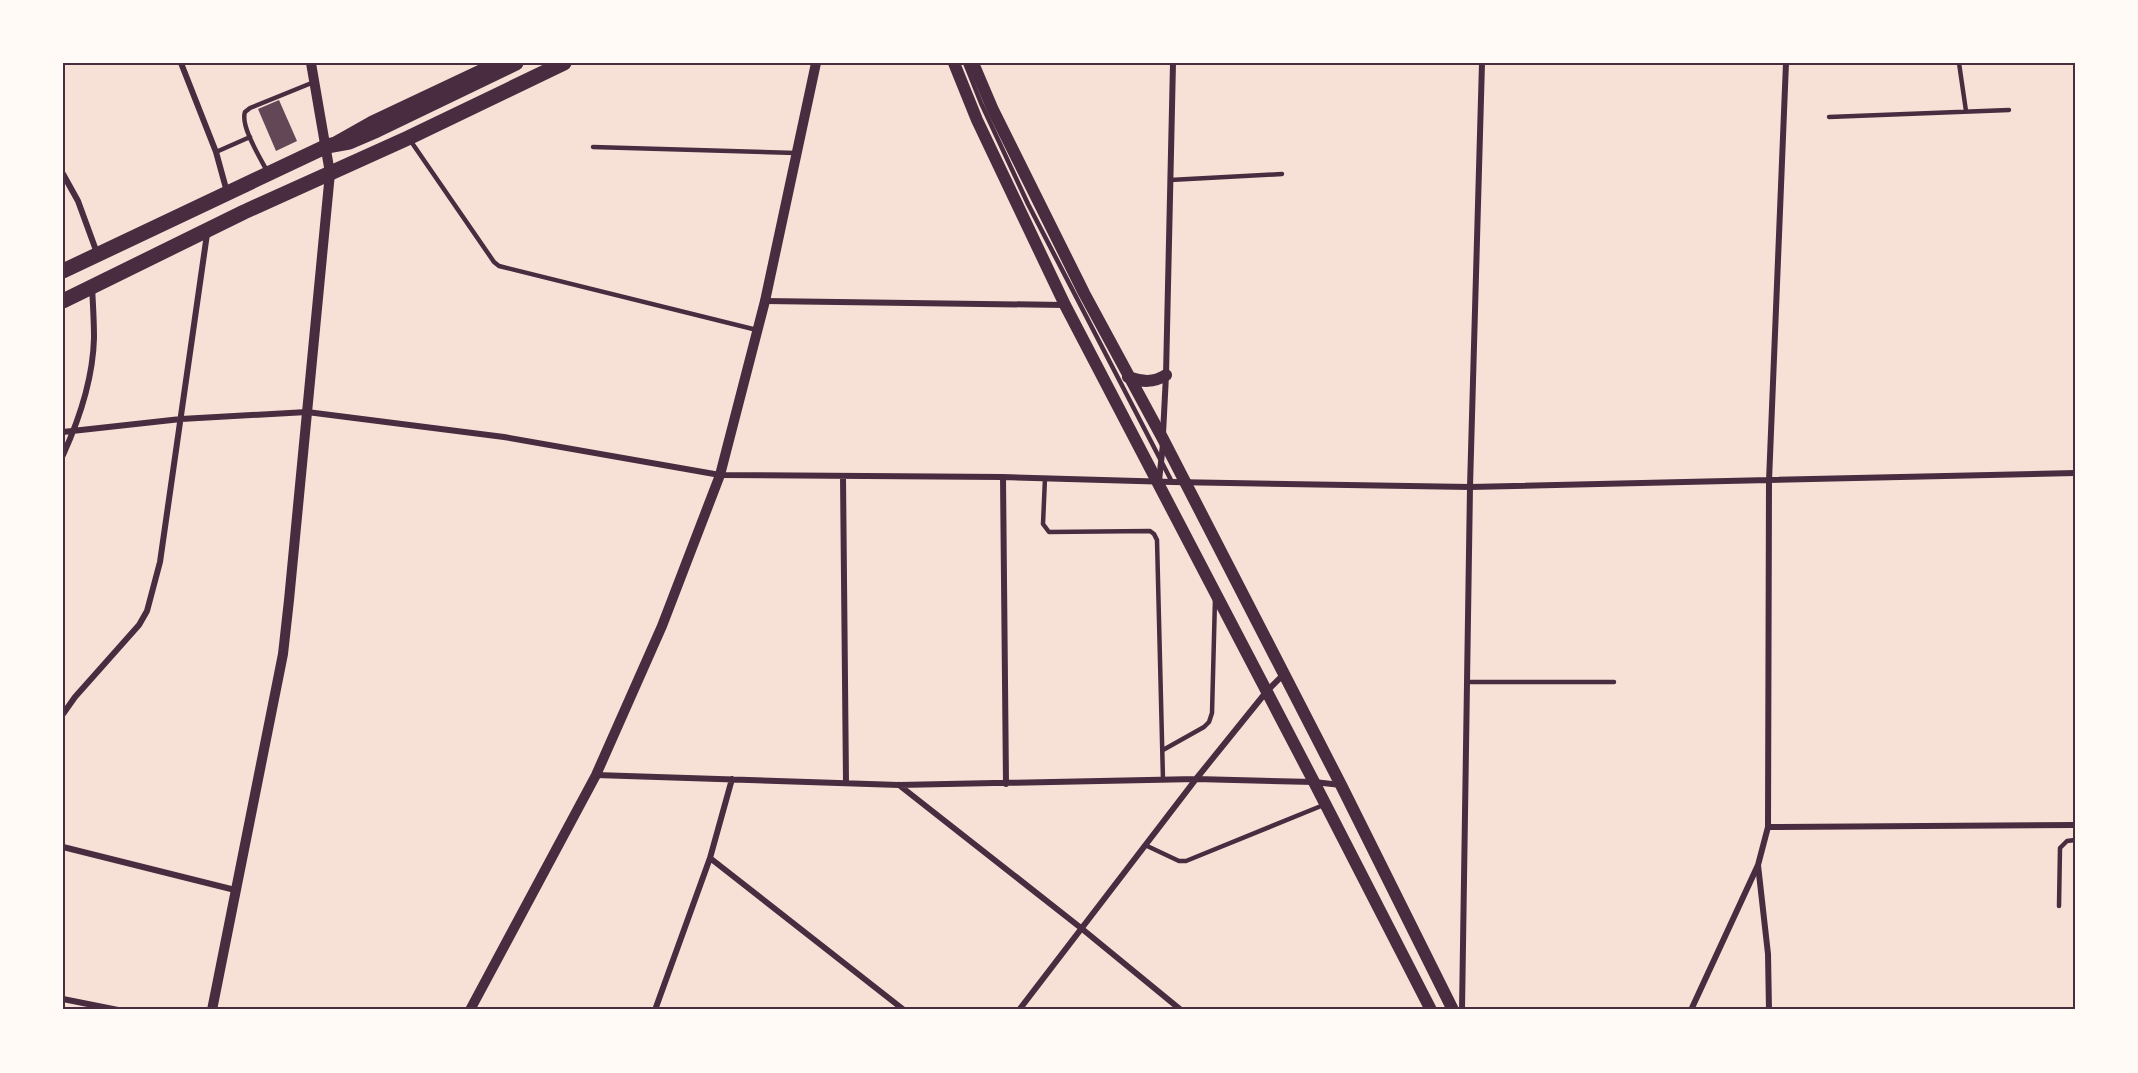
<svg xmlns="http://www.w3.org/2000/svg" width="2138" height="1073" font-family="'PT Sans',sans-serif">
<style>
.building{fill:#644757}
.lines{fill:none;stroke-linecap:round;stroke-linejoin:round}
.service{stroke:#4a2c40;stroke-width:4.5}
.minor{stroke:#4a2c40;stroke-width:6}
.tertiary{stroke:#4a2c40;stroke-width:10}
.secondary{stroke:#4a2c40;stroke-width:12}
.primary{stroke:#4a2c40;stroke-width:15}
.neatline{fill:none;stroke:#4a2c40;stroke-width:2}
</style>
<rect width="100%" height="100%" fill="#f7e1d7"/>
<path class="building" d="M279 100 297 141 276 151 258 109Z"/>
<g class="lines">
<path class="service" d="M965 63 981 103 1028 204 1172 482
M1959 63 1966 111
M1829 117 2009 110
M410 140 494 262 499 266 757 330
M593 147 796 153
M216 152 250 137
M268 173C261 159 240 126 245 112L250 108 314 82
M1170 180 1282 174
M1045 478 1043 524 1049 532 1150 531 1154 534 1157 540 1163 780
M1467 682H1614
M1163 750 1204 727 1209 722 1212 713 1215 599
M1145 845 1179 861H1186L1326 804
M2059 906 2060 848 2067 841 2075 840"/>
<path class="minor" d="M181 63 216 152 227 192
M63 174 78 201 97 253
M765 301 1064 305
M63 432 181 419 307 412 504 437 720 475 1003 477 1172 482 1470 487 2075 473
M1163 434 1166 375 1173 63
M63 455C79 420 93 378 94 338 94 321 93 304 92 287
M843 476 846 782
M1003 477 1006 784
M1159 481 1163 444
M63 714 75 697 139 625 147 611 160 562 207 234
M596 775 899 785 1196 779 1314 782 1341 785
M899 785 1081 928 1181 1010
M1768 827 2075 825
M63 847 235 890
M710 858 904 1010
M63 999 118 1010
M655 1010 710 858 732 779
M1019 1010 1196 779 1267 691 1283 675
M1462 1010 1470 487 1482 63
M1691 1010 1758 865
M1769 1010 1768 954 1758 865 1768 827 1769 481 1786 63"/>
<path class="tertiary" d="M332 143 371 121 494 63
M212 1010 283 654 289 600 330 173 311 63
M470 1010 596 775 662 626 720 475 765 301 816 63"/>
<path class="secondary" d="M954 63 977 120 1065 305 1314 782 1431 1010
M973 63 993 110 1084 293 1163 439 1341 785 1453 1010
M1128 377C1143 382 1153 383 1166 375"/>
<path class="primary" d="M63 271 327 146 349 142 377 130 516 63
M63 301 244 212 408 138 564 63"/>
</g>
<rect width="2138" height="1073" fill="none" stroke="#fffaf5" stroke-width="129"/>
<rect x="64" y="64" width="2010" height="944" class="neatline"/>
</svg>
